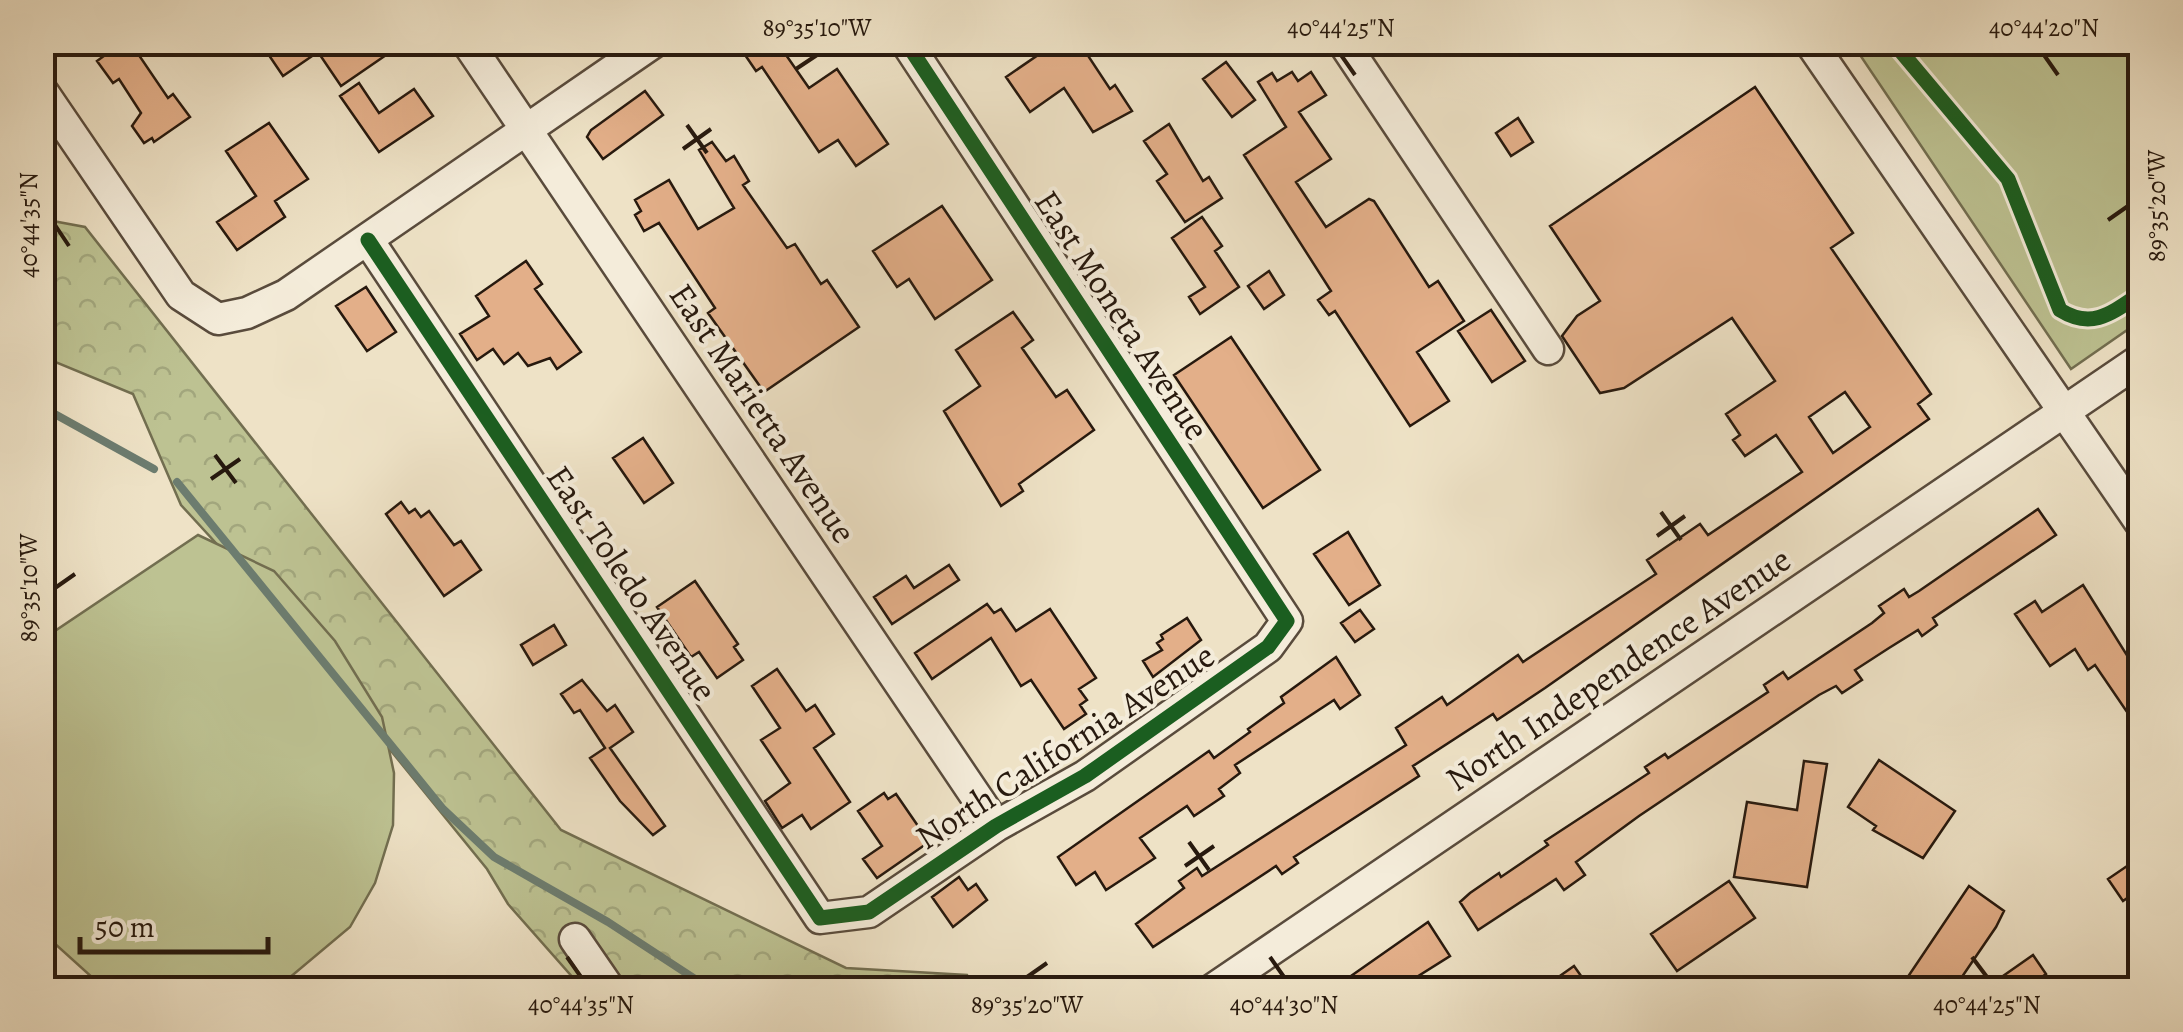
<svg xmlns="http://www.w3.org/2000/svg" width="2183" height="1032" font-family="Alegreya,serif">
<style>
.forest{fill:url(#forest-crowns);stroke:#726e50;stroke-width:2.5}
.pitch{fill:#bdc292;stroke:#726e50;stroke-width:2.5}
.lines{fill:none;stroke-linecap:round;stroke-linejoin:round}
.stream{stroke:#6c7c6f;stroke-width:8}
.building{fill:#e3af89;stroke:#27190e;stroke-width:2.5;fill-rule:evenodd}
.minor-casing{stroke:#594b3c;stroke-width:35}
.minor{stroke:#f4ecda;stroke-width:30}
.cycleway-casing{stroke:#f4ecda;stroke-width:21}
.cycleway{stroke:#1b5e20;stroke-width:15}
.ticks{fill:none;stroke:#27190e;stroke-width:4}
.labels{text-anchor:middle;dominant-baseline:central;stroke-width:8;stroke-linejoin:round;paint-order:stroke}
.street-label{font-size:35px;fill:#27190e;stroke:#f4ecda}
.neatline{fill:none;stroke:#27190e;stroke-width:4}
.ticks-label{font-size:25px;text-anchor:middle;fill:#27190e}
</style>
<defs>
<pattern id="forest-crowns" width="20" height="18" patternUnits="userSpaceOnUse" patternTransform="scale(2.5)"><rect width="20" height="18" fill="#bdc292"/><path d="M2 6a3 3 0 1 1 6 0M12 15a3 3 0 1 1 6 0" fill="none" stroke="#a2a67d"/></pattern>
</defs>
<rect width="100%" height="100%" fill="#eee2c6"/>
<filter id="stains"><feTurbulence type="fractalNoise" baseFrequency=".002" numOctaves="4"/><feColorMatrix values="0 0 0 0 .2 0 0 0 0 .09 0 0 0 0 .02 0 0 0 .5 -.17"/></filter>
<radialGradient id="worn" r=".72"><stop offset=".6" stop-color="#630" stop-opacity="0"/><stop offset="1" stop-color="#630" stop-opacity=".3"/></radialGradient>
<path class="forest" d="M42 219 85 227 561 830 846 968 967 975 975 989H583L508 904 487 869 270 602 181 505 133 394 43 357Z"/>
<path class="pitch" d="M1852 43H2140V321L2071 369Z
M198 535 274 571 335 641 382 717 394 773 393 825 375 883 350 927 276 989H105L43 933V639Z"/>
<g class="lines">
<path class="stream" d="M42 407 154 469
M177 482 443 809 494 857 608 922 712 990"/>
</g>
<path class="building" d="M123 42H130L168 98 173 94 190 117 154 142 152 138 144 143 132 126 141 113 119 79 113 83 97 61Z
M260 42H405L341 86 318 52 283 76Z
M751 42H777L809 88 837 69 888 144 856 166 838 140 819 152 762 67 756 71 741 49Z
M1057 42H1079L1110 89 1115 85 1132 111 1093 132 1064 88 1030 112 1006 77Z
M1226 62 1255 100 1232 117 1203 79Z
M1292 72 1298 81 1311 72 1326 95 1299 112 1331 159 1296 182 1326 227 1369 199 1374 201 1429 287 1438 281 1464 321 1417 352 1449 401 1410 426 1335 311 1329 315 1318 300 1331 291 1244 155 1286 127 1258 82 1272 73 1277 81Z
M359 83 379 113 414 89 433 116 379 152 340 96Z
M1755 87 1853 233 1831 248 1931 394 1918 404 1929 419 1545 688 1497 720 1493 714 1413 766 1419 776 1294 857 1298 863 1282 874 1276 866 1153 947 1136 924 1184 888 1179 881 1197 868 1202 876 1406 745 1396 728 1442 697 1447 705 1518 655 1523 662 1656 574 1647 560 1700 524 1708 535 1802 472 1776 435 1745 456 1733 440 1740 435 1726 414 1775 381 1732 318 1624 388 1600 393 1562 336 1577 316 1600 301 1550 226ZM1845 392 1870 427 1833 453 1809 417Z
M645 91 663 115 603 159 587 137 591 130Z
M1518 118 1533 142 1511 156 1496 133Z
M269 123 308 179 275 201 285 217 237 250 217 222 256 196 226 151Z
M1169 124 1203 181 1209 177 1222 198 1185 222 1157 181 1167 174 1144 141Z
M712 142 726 161 734 156 749 181 743 185 787 248 795 244 821 284 827 280 859 327 764 392 708 313 715 308 659 223 644 231 635 215 641 211 635 200 669 180 698 229 734 208 699 150Z
M942 206 992 280 935 319 909 279 897 287 873 251Z
M1202 217 1222 246 1215 251 1239 287 1200 314 1189 297 1205 287 1172 238Z
M526 261 542 284 535 289 581 352 557 369 550 358 528 366 518 353 504 364 493 349 477 360 460 334 489 316 476 296Z
M1269 271 1284 295 1264 309 1248 286Z
M366 287 396 332 367 351 336 306Z
M1491 310 1525 361 1492 382 1458 331Z
M1013 312 1033 340 1022 348 1056 397 1067 390 1094 430 1019 484 1023 491 1001 506 944 411 980 386 956 350Z
M1231 337 1320 470 1263 508 1174 375Z
M643 438 673 483 644 503 613 458Z
M401 502 409 513 415 509 421 517 429 511 454 545 461 541 481 570 444 596 386 514Z
M2038 509 2056 535 1933 618 1937 625 1922 636 1918 630 1889 648 1855 670 1862 680 1842 693 1836 686 1819 695 1639 816 1576 862 1585 875 1564 890 1556 879 1478 930 1460 902 1470 893 1499 873 1501 877 1548 845 1545 841 1649 773 1645 767 1665 754 1668 758 1768 692 1764 685 1783 672 1788 679 1872 623 1884 613 1879 606 1904 589 1909 597 1919 591Z
M1348 532 1380 585 1349 605 1314 554Z
M949 565 959 580 892 624 874 597 906 576 914 588Z
M695 581 738 644 734 647 743 660 717 678 699 652 691 657 657 607Z
M2083 585 2140 676V731L2095 665 2088 670 2075 649 2050 666 2015 614 2035 601 2042 612Z
M987 604 994 613 1001 609 1016 631 1050 609 1096 678 1079 689 1087 700 1080 705 1086 714 1064 729 1031 680 1021 686 991 638 932 679 915 653Z
M1360 610 1374 629 1355 642 1341 623Z
M1187 618 1201 640 1153 677 1143 661 1162 650 1157 643 1163 639 1161 635Z
M554 625 566 645 533 665 521 645Z
M1336 657 1360 695 1340 709 1334 700 1235 765 1240 773 1219 789 1224 796 1194 816 1187 806 1140 838 1155 858 1106 890 1095 872 1076 885 1058 857 1209 751 1214 758 1250 732 1248 729 1284 703 1281 697Z
M777 669 806 711 815 705 834 734 814 748 850 802 811 829 802 815 782 828 765 801 790 783 761 740 780 728 752 686Z
M582 680 607 711 615 705 633 732 610 748 665 826 653 835 620 801 590 758 605 748 580 710 574 713 561 694Z
M1879 760 1955 811 1923 858 1873 830 1876 826 1848 807Z
M1804 761 1827 764 1807 887 1734 877 1747 802 1797 810Z
M884 793 888 799 896 794 929 842 877 878 863 859 882 846 858 811Z
M2133 862 2140 874V889L2123 901 2108 879Z
M959 877 968 890 976 884 987 900 953 927 932 897Z
M1729 881 1755 918 1677 971 1651 934Z
M1969 886 2004 911 1996 927 1953 990H1899Z
M1428 922 1450 956 1396 990H1331Z
M2033 955 2046 974 2024 990H1983Z
M1574 966 1591 990H1540Z"/>
<g class="lines">
<defs>
<path id="minor" d="M467 42 996 826
M1343 42 1548 349
M1810 42 2140 522
M42 91 181 295 218 319 247 313 286 295 654 42
M368 240 820 918 869 912 996 826 1085 776 1268 647 1287 621 906 42
M575 939 610 990
M1212 990 2140 360"/>
</defs>
<use href="#minor" class="minor-casing"/>
<use href="#minor" class="minor"/>
<defs>
<path id="cycleway" d="M1893 42 2008 179 2060 310C2092 330 2112 313 2140 294
M368 240 820 918 869 912 996 826 1085 776 1268 647 1287 621 906 42"/>
</defs>
<use href="#cycleway" class="cycleway-casing"/>
<use href="#cycleway" class="cycleway"/>
</g>
<path class="ticks" d="M1341 55 1355 75M2044 55 2058 75M796 69 817 55M687 125 707 153M683 149 711 129M2108 220 2128 206M55 225 69 246M215 455 236 483M211 479 240 459M1661 512 1681 540M1657 536 1685 516M55 588 75 574M1189 842 1209 870M1185 866 1214 846M567 957 581 977M1270 957 1284 977M1972 957 1987 977M1027 977 1047 963"/>
<g class="labels">
<g class="street-label">
<text transform="translate(1122 315) rotate(57)">East Moneta Avenue</text>
<text transform="translate(763 413) rotate(56)">East Marietta Avenue</text>
<text transform="translate(632 583) rotate(56)">East Toledo Avenue</text>
<text transform="translate(1618 669) rotate(-34)">North Independence Avenue</text>
<text transform="translate(1065 746) rotate(-33)">North California Avenue</text>
</g>
</g>
<rect width="2183" height="1032" fill="none" stroke="#eee2c6" stroke-width="110"/>
<path d="M80 937v15h188v-15" fill="none" stroke="#27190e" stroke-width="5"/>
<text x="95" y="937" font-size="30" fill="#27190e" stroke="#f4ecda" stroke-width="8" paint-order="stroke">50 m</text>
<rect x="55" y="55" width="2073" height="922" class="neatline"/>
<g class="ticks-label">
<text x="817" y="36">89°35'10"W</text>
<text x="1341" y="36">40°44'25"N</text>
<text x="2044" y="36">40°44'20"N</text>
<text transform="translate(2156 206) rotate(-90)" y="9">89°35'20"W</text>
<text transform="translate(28 225) rotate(-90)" y="9">40°44'35"N</text>
<text transform="translate(28 588) rotate(-90)" y="9">89°35'10"W</text>
<text x="581" y="1013">40°44'35"N</text>
<text x="1027" y="1013">89°35'20"W</text>
<text x="1284" y="1013">40°44'30"N</text>
<text x="1987" y="1013">40°44'25"N</text>
</g>
<rect width="100%" height="100%" filter="url(#stains)"/>
<rect width="100%" height="100%" fill="url(#worn)"/>
</svg>
